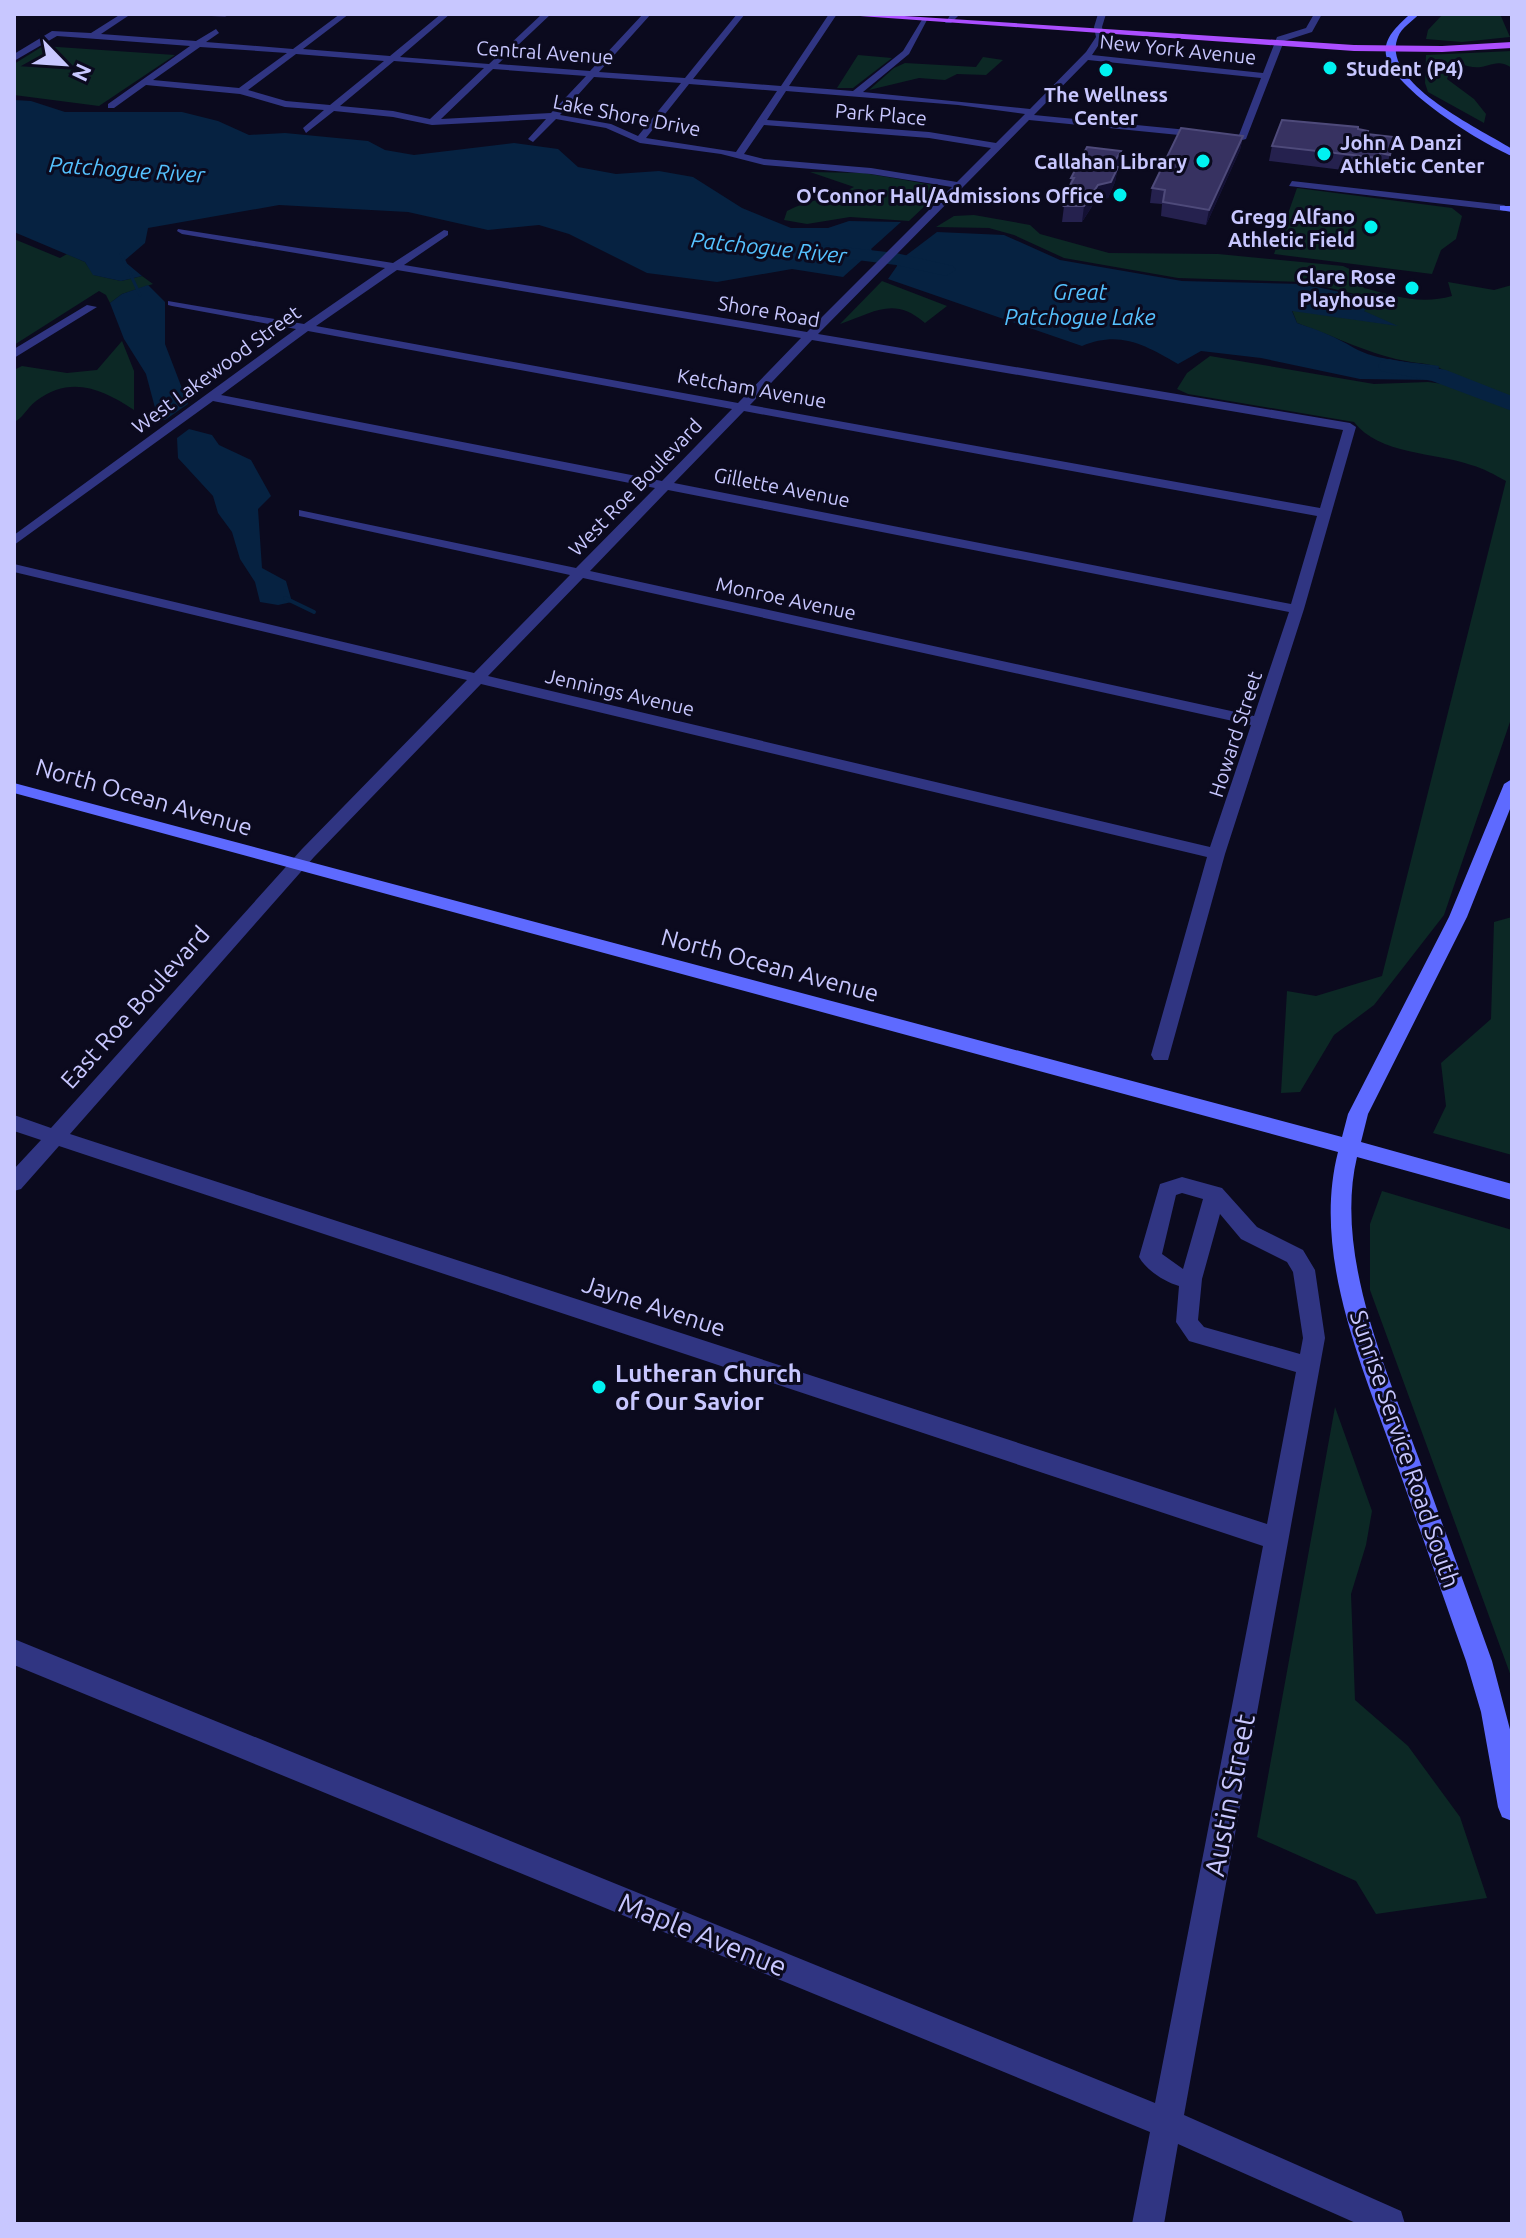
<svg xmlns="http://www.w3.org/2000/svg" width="1526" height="2238" font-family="Ubuntu,sans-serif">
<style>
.green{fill:#0c2825}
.water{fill:#062241}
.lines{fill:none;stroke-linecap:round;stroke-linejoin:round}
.stream-far1{stroke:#062241;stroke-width:3}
.stream{stroke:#062241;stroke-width:4}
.river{fill:#062241;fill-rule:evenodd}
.street{fill:#303582;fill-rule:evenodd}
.secondary{fill:#5e6aff;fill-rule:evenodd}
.primary{fill:#ab4eff;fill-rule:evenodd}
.wall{fill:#25214e}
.shaded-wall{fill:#131033}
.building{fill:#373261;stroke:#4e4a7a;stroke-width:2}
.poi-dot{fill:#00f2f1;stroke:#0b0a1e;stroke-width:3}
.labels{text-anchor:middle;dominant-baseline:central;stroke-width:6;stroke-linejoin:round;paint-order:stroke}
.far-street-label{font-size:20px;fill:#c8c7ff;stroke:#0b0a1e}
.far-poi-label{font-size:20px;font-weight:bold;fill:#c8c7ff;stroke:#0b0a1e;text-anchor:end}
.far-water-label{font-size:22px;font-style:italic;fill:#55c2ff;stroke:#0b0a1e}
.street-label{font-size:24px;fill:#c8c7ff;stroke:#0b0a1e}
.poi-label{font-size:24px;font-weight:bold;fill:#c8c7ff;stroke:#0b0a1e;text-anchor:start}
.near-street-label{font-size:28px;fill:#c8c7ff;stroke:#0b0a1e}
</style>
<rect width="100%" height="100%" fill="#0b0a1e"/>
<path class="green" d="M1443 14H1500L1510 37 1462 42 1426 39 1428 30Z
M43 46 175 55 99 106 14 95V64Z
M1512 51V68C1492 54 1487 76 1459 63L1451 68 1447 79 1474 99 1486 114 1484 123 1428 92 1425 83 1426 55Z
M858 55 892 58 853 88H837Z
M983 57 1003 60 986 75 957 74 945 80 919 78 869 90 894 68 905 63 976 67Z
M810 172 864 173 945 187 909 221 850 217 807 224 784 220 787 211C809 199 832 199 854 187Z
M1297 188 1452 208 1462 216 1456 239 1441 250 1432 274 1274 254Z
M974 215 1030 225 1040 234 1109 253 1218 254 1343 266 1354 271 1364 288C1394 296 1421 305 1452 296L1448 282 1494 290 1512 285V401L1447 373C1437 364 1425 364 1411 362 1370 355 1337 337 1297 323L1292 310 1394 325 1363 311 1367 307 1388 308 1384 301 1305 282 1178 278 1064 258 1014 235 989 228 936 227 954 216Z
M14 239 60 258 67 254 85 262 94 275 121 281 142 276 153 284 122 294 110 303 106 295 99 291 14 345Z
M882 281 947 306 925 323C894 296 875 312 840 324Z
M122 341 134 371V410C102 389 71 375 36 401 27 408 22 419 14 422V370L22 366 67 373 97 370Z
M1210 356 1374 384 1428 382 1459 386 1512 407V716L1444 915 1374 1005 1334 1035 1300 1092 1281 1093 1287 991 1316 996 1382 976 1506 481C1495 475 1483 468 1471 465 1435 452 1379 455 1354 422L1188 394 1177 389 1187 373Z
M1512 917V1155L1433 1133 1446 1106 1441 1063 1491 1019 1494 922Z
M1382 1191 1512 1230V1679L1370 1290V1224Z
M1335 1407 1372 1511 1366 1545 1351 1594 1355 1700 1408 1746 1460 1817 1487 1898 1376 1914 1356 1881 1257 1837Z"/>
<path class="water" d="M14 100 31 101 65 112H182L218 121 249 135 285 133 368 141 385 150 414 155 514 143 558 149 578 167 616 174 659 171 693 177 742 208 791 228H828L849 221 901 222 871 249 876 256 862 260 843 277 792 269 717 282 647 273 569 234 539 225 488 230 408 212 279 205 148 228 145 243 124 261 142 276 121 281 93 275 85 262 14 232Z
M937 232 1004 235 1060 260 1182 281 1303 284 1377 300 1364 311 1398 326 1292 311 1297 323C1318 330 1336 337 1354 348 1377 361 1413 362 1439 366L1437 380 1360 379 1261 358 1201 351 1178 364C1145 345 1120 330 1082 346L888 279 897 266 896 259 904 257Z
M148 285 165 302V344L188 404 165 420 158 419 146 374 124 339 110 303 122 294Z
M189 429 212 435 219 445 251 460 271 496 258 509 262 568 286 581 292 602 278 605 260 602 255 582 240 559 232 532 218 513 213 496 178 458 177 438Z"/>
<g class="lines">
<path class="stream-far1" d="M121 254 140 295"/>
<path class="stream" d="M285 598 314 612"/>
<path class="river" d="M825 245 896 253 953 266 956 270 946 276 896 265 818 255 815 251 818 247Z
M1389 359 1446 370 1512 396V411L1432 381 1381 371 1378 366 1381 361Z"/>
<path class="street" d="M121 14H131L101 34 196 41 216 29 219 33 206 42 293 49 340 14H349L303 49 390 56 441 14H450L400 57 489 64 542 14H551L498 64 590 71 643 14H651L599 72 685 78 737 14H745L693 79 781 86 829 14H837L789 86 853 91 903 51 923 18 927 20 909 54 863 92 1030 109 1086 52 1096 37 1094 27 1098 14H1106L1102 27 1104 37 1092 55 1263 73 1277 37 1306 28 1314 14H1322L1312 32 1284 41 1246 139 1239 141 1029 120 818 334 1350 423 1356 427 1304 609 1225 854 1168 1060H1154L1151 1055 1207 857 481 684 314 857 70 1134 1267 1524 1296 1372 1189 1341 1176 1322 1179 1286C1165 1282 1146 1270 1139 1257L1160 1184 1182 1177 1222 1188 1257 1227 1303 1250 1315 1270 1325 1338 1184 2115 1401 2211 1405 2224H1358L1178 2144 1164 2224H1132L1150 2132 14 1665V1639L1155 2103 1263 1546 59 1146 21 1189 14 1191V1169L41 1140 14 1131V1115L51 1128 302 849 467 680 14 572V564L474 673 570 575 304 517 299 516V510L576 568 655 488 213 401 14 545V535L296 329 172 306 168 305V301L304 324 385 268 182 234 177 231 178 229 393 263 444 230 448 231V235L404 265 807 332 952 187 871 174 764 165 721 154 640 143 606 128 556 119 533 142 528 139 546 119 432 125 393 117 334 111 306 133 303 128 324 110 285 107 240 94 146 85 114 108H108V104L190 46 57 36 14 61V54L52 31 91 33ZM200 47 287 53 239 88 153 80ZM296 54 384 61 330 105 286 101 248 90ZM1088 60 1261 78 1239 135 1034 115ZM394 61 484 68 430 119 393 111 340 106ZM493 69 586 76 551 113 441 119ZM594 77 681 83 638 136 611 124 560 115ZM689 84 777 91 736 152 646 138ZM786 91 958 105 1025 114 996 143 929 132 767 120ZM764 125 929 138 991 148 957 182 871 168 764 159 744 154ZM397 270 801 338 738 403 316 326ZM308 331 732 409 662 481 221 395ZM812 340 1343 430 1320 508 750 405ZM744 411 1317 516 1291 604 674 483ZM668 490 1289 612 1254 716 590 571ZM583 578 1251 725 1210 847 488 676ZM1182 1193 1203 1199 1183 1269 1162 1254 1176 1195ZM1220 1214 1241 1239 1287 1262 1293 1272 1303 1338 1300 1354 1204 1327 1198 1320 1202 1279Z
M951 14H960L951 23H945Z
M1292 181 1504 205 1509 208 1504 211 1289 186Z
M87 305 97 307 14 358V349Z"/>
<path class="secondary" d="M1410 14H1419C1413 21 1401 28 1398 37 1379 83 1481 129 1512 149V156C1481 143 1393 89 1386 55 1383 37 1399 25 1410 14Z
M1500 206H1512V212L1500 210Z
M1512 779V804L1467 917 1368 1114 1361 1142 1512 1184V1200L1357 1157C1334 1254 1386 1369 1419 1459 1443 1526 1468 1594 1492 1661L1512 1737V1821L1502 1817 1498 1807 1481 1712 1466 1661C1442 1594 1419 1526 1395 1459 1361 1363 1312 1254 1338 1152L14 793V783L1342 1137 1348 1114 1449 917 1504 784Z"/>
<path class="primary" d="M832 14H873L1354 45 1442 46 1512 42V48L1442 52 1354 51Z"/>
</g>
<path class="wall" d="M183 14H230L225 17Z
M1358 129 1367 134 1394 137 1386 170 1376 169 1375 174 1269 161 1272 146Z
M1243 136 1240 150 1206 225 1161 216 1162 204 1150 203 1152 188Z
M1121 151 1115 182 1108 198 1096 200 1082 222H1062L1064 206 1068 199 1071 178Z"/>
<path class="shaded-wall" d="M1243 136 1240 150 1206 225 1209 210Z
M1121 151 1115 182 1108 198 1096 200 1082 222 1084 206 1112 166Z"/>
<path class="building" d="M1282 120 1358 127V129L1368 131 1367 134 1394 137 1390 155 1380 153 1379 158 1272 146Z
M1181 128 1243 136 1209 210 1163 202 1165 190 1152 188Z
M1087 147 1121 151 1112 166 1118 167 1111 182 1098 185 1084 206H1064L1074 188 1069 187 1074 178H1071Z"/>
<g class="poi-dot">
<circle cx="1330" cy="68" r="8"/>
<circle cx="1106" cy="70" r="8"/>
<circle cx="1324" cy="154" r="8"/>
<circle cx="1203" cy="161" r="8"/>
<circle cx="1120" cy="195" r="8"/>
<circle cx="1371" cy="227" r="8"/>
<circle cx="1412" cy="288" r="8"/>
<circle cx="599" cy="1387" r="8"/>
</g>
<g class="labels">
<g class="far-street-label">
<text transform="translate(1178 49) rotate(6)">New York Avenue</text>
<text transform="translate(545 52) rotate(4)">Central Avenue</text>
<text transform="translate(881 114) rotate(5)">Park Place</text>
<text transform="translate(627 115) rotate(11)">Lake Shore Drive</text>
<text transform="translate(769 311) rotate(10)">Shore Road</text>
<text transform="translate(216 369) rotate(-36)">West Lakewood Street</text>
<text transform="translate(752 388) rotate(10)">Ketcham Avenue</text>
<text transform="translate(635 487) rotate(-46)">West Roe Boulevard</text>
<text transform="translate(782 487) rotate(11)">Gillette Avenue</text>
<text transform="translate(786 598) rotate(12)">Monroe Avenue</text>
<text transform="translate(620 692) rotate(13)">Jennings Avenue</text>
<text transform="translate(1235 734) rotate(-72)">Howard Street</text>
</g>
<g class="far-poi-label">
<text x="1346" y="68" text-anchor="start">Student (P4)</text>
<text x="1106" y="94" text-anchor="middle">The Wellness<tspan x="1106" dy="23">Center</tspan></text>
<text x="1340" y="142" text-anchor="start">John A Danzi<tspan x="1340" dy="23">Athletic Center</tspan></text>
<text x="1187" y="161">Callahan Library</text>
<text x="1104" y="195">O'Connor Hall/Admissions Office</text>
<text x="1355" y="216">Gregg Alfano<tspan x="1355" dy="23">Athletic Field</tspan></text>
<text x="1396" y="276">Clare Rose<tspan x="1396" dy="23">Playhouse</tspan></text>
</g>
<g class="far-water-label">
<text transform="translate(127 169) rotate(4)">Patchogue River</text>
<text transform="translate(769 247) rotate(6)">Patchogue River</text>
<text x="1080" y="291">Great<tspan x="1080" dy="25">Patchogue Lake</tspan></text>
</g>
<g class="street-label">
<text transform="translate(144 797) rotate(16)">North Ocean Avenue</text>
<text transform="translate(770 965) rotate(15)">North Ocean Avenue</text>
<text transform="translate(135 1007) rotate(-48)">East Roe Boulevard</text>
<text transform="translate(654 1306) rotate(18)">Jayne Avenue</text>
<text transform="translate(1405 1449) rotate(71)">Sunrise Service Road South</text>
</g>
<g class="poi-label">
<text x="615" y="1373">Lutheran Church<tspan x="615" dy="28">of Our Savior</tspan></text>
</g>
<g class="near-street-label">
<text transform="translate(1229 1795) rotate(-79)">Austin Street</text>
<text transform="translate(703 1934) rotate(22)">Maple Avenue</text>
</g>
</g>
<rect width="1526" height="2238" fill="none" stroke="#c8c7ff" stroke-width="32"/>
<g transform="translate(64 64) rotate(115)" stroke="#0b0a1e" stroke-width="6" paint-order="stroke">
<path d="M0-6L14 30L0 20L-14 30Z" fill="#c8c7ff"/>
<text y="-12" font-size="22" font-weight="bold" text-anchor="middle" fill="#c8c7ff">N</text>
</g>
</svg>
